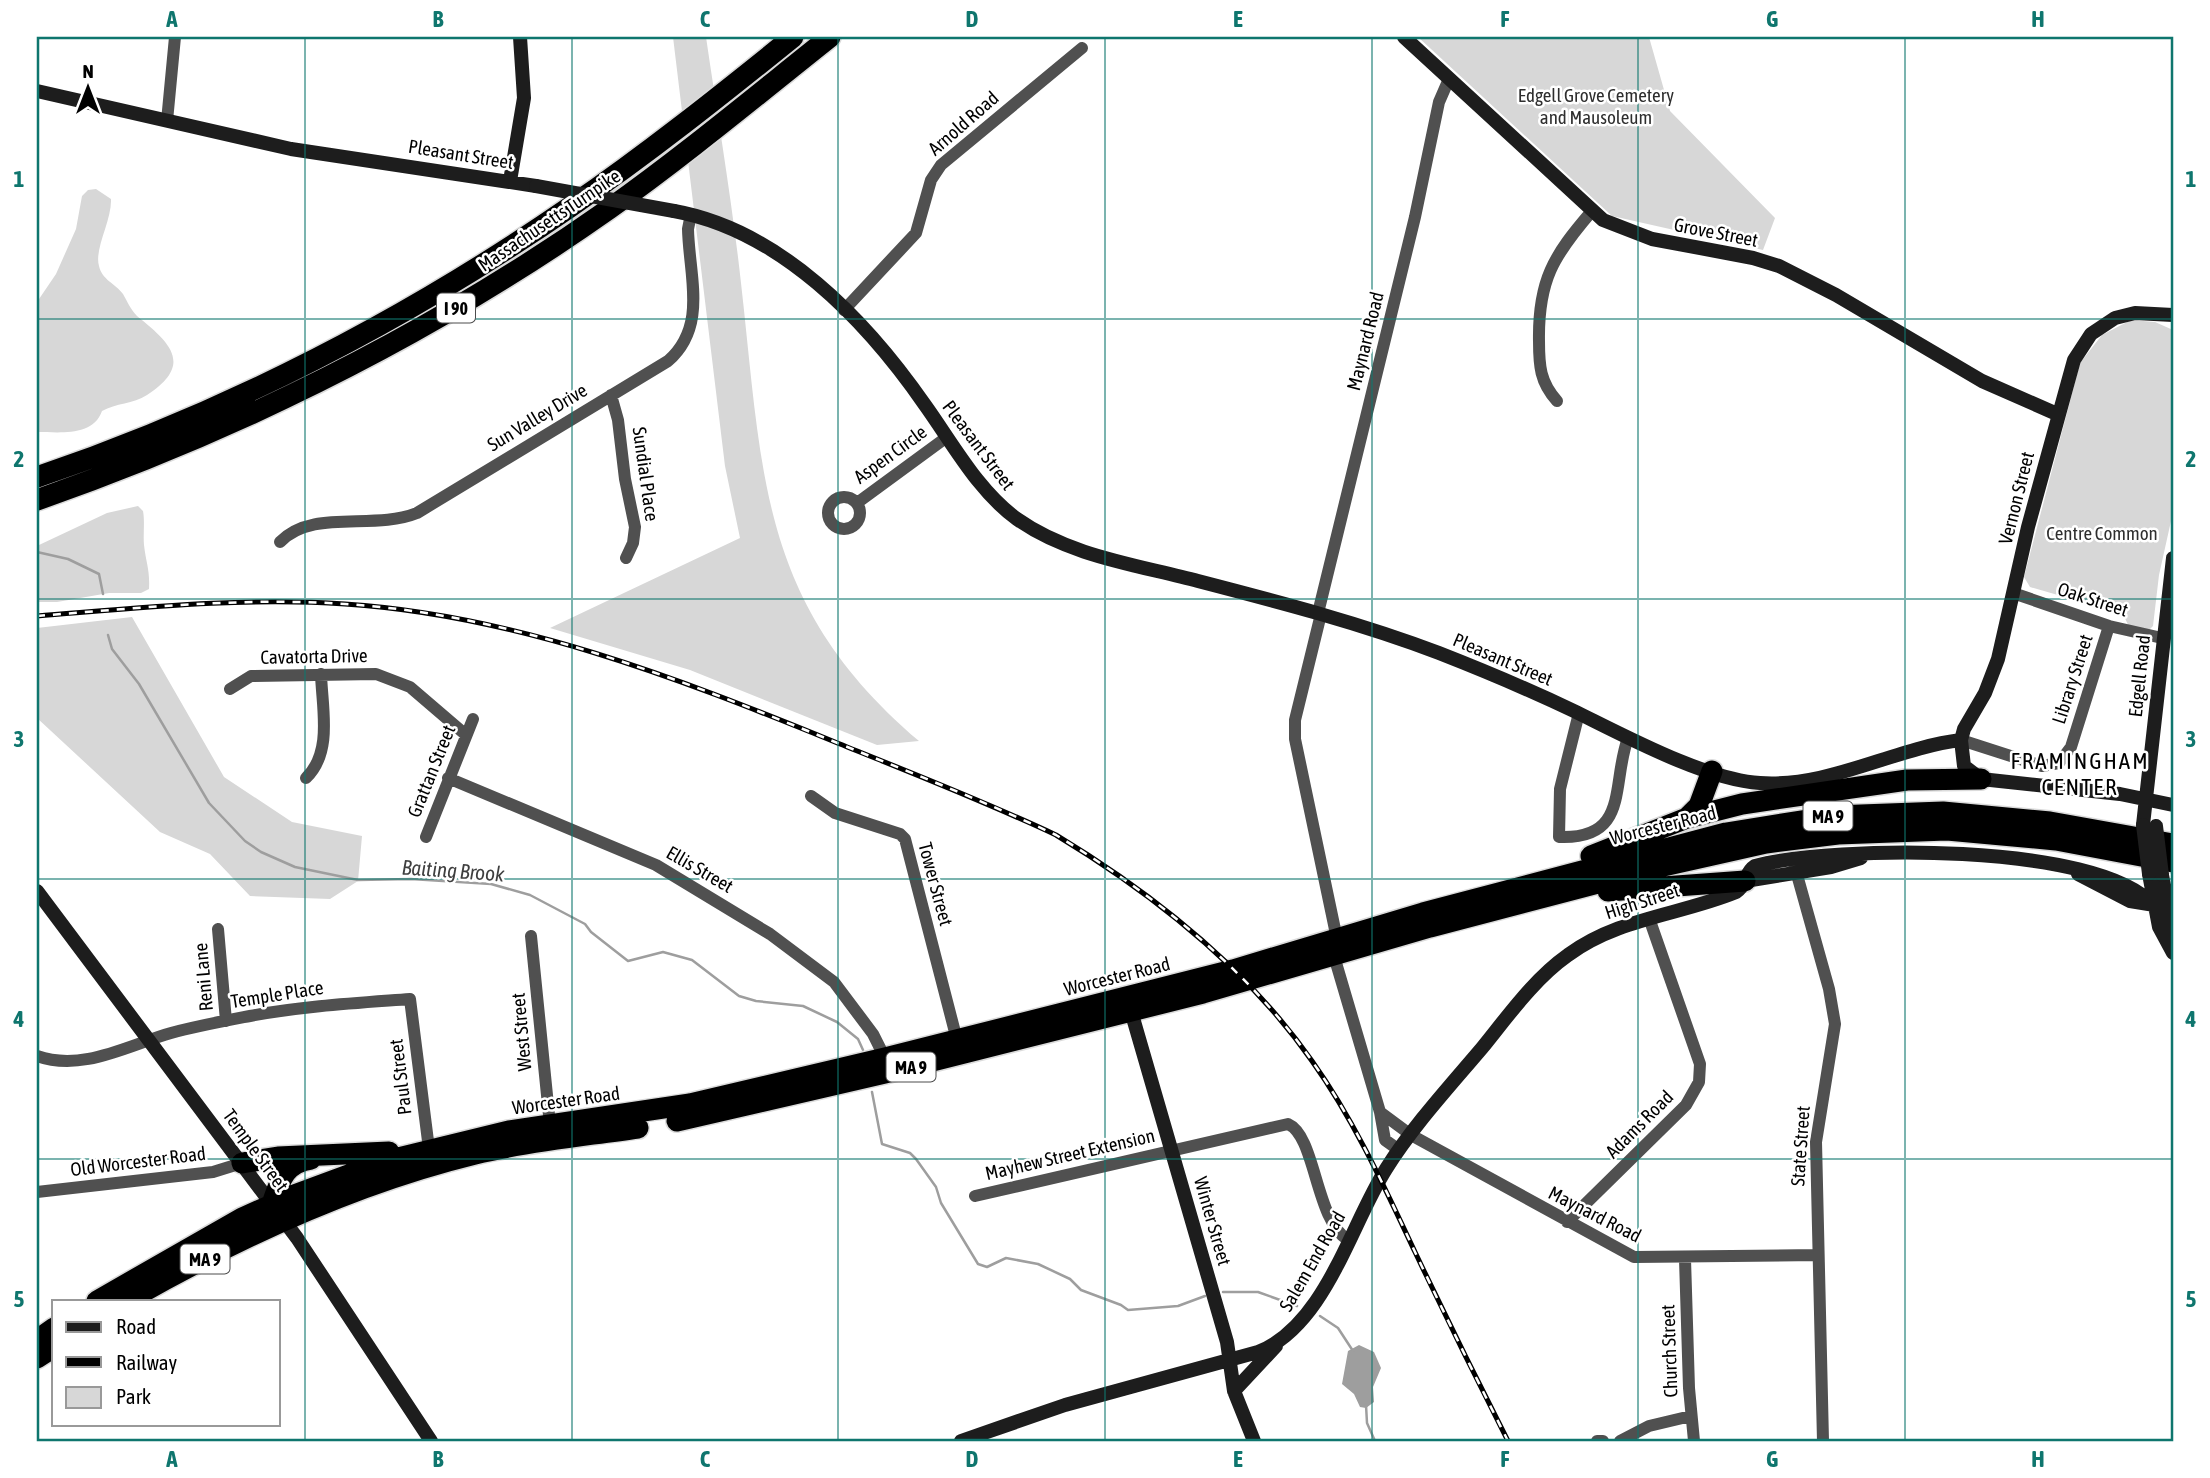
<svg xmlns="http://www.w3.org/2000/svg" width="2210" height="1478" font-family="'Asap Condensed',sans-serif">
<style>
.green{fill:#d7d7d7}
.water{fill:#9e9e9e}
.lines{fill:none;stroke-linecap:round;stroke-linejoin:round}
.stream{stroke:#9e9e9e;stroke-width:2.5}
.highway-casing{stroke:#dbdbdb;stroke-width:24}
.street{stroke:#505050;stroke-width:12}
.secondary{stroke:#1d1d1d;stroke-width:14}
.highway{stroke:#000;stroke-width:21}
.rail-casing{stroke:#000;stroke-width:5}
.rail{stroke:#fff;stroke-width:2.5;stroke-dasharray:8;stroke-linecap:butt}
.secondary-bridge{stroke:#1d1d1d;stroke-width:14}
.grid{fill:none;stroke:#0f766e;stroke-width:2;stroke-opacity:0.55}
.labels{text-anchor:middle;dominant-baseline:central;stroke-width:5;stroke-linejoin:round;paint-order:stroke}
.shield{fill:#fff;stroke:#4c4c4c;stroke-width:2}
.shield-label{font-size:18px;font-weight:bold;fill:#000}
.park-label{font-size:19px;fill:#2e2e2e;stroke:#fff}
.street-label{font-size:19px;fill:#000;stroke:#fff}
.water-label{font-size:21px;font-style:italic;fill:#3f3f3f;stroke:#fff}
.quarter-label{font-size:23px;letter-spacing:2px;fill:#000;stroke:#fff}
.neatline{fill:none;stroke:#0f766e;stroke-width:2.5}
.grid-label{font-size:23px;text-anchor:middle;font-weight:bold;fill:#0f766e}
</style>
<rect width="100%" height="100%" fill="#fff"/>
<path class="green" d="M673 37H706C718 119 732 201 741 283 763 476 759 605 919 741L877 745 690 670 550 628 740 538 725 466Z
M1418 37H1649L1670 111 1775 218 1763 250 1612 216Z
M96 189 111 199C112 220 94 249 99 266 102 280 115 283 123 294 127 301 131 310 137 316 169 342 195 364 147 395 133 404 116 403 102 411 93 437 59 432 37 432V302L56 274 76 229 82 196 88 190Z
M2131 320 2155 322 2173 330V512L2159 575 2153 626 2147 632 2130 629 2123 614 2030 587 2024 577 2080 363 2102 335Z
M138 506 143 511C145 522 143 534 144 545 146 563 150 569 149 589L141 593H109L57 602H37L39 545 107 513Z
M132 617 224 777 292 822 362 836 358 881 330 899 250 896 210 854 160 832 37 718V628Z"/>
<path class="water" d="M1359 1345 1374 1352 1381 1368 1373 1387 1374 1402 1366 1408 1360 1407 1354 1394 1342 1384 1348 1351Z"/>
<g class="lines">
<path class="stream" d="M37 552 68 559 99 574 103 594
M108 635 112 649 139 684 209 803 245 841 261 852 295 867 358 880 411 879 491 884 530 895 585 924 591 932 628 961 663 952 692 960 739 996 756 1001 803 1006 837 1022 858 1039 863 1050
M872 1092 882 1144 910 1153 916 1159 936 1187 941 1203 978 1264 987 1267 1006 1258 1038 1264 1070 1279 1081 1290 1121 1305 1128 1310 1178 1306 1205 1296
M1223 1292H1258L1297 1306
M1320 1316 1338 1328 1353 1351
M1366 1405 1367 1423 1375 1441"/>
<defs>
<path id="highway" d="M37 477C225 413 406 320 570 207 647 154 720 96 793 37
M37 500C240 429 433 333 609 209 685 155 757 95 830 37
M1687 818 1699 806 1712 771
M1591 856 1687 818 1742 804 1907 780 1981 779
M1608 891 1745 881
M677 1121 885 1073 1203 993 1430 927 1659 867 1766 843 1838 834 1947 830 2056 840 2173 862
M242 1163 278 1157 389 1152
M272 1204C280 1181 284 1163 311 1159
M97 1301 242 1218 294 1195 386 1161 509 1131 690 1104 885 1058 1233 970 1423 913 1726 833 1833 816 1943 812 2050 822 2173 844
M127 1301C233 1240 356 1183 475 1154 529 1141 584 1136 638 1128
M37 1340 54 1328
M37 1358 54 1347"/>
</defs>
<use href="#highway" class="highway-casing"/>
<path class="street" d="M167 121 175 37
M844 310 916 233 931 180 941 165 1082 48
M611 395 618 420 625 479 635 527 633 543 626 558
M1557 401C1540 382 1539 366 1539 341 1538 281 1553 256 1592 211
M828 513a16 16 0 1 1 32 0a16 16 0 1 1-32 0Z
M857 503 947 437
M280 542C313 508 373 531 417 513L668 361C708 326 689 276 688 229L691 214
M2013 593 2109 626 2162 638
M1318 613 1415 217 1439 102 1449 79
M1321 614 1295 720V739L1337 939
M230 689 251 676 376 674 410 687 466 735
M1579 713 1560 789 1559 837C1630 840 1611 784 1628 738
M1961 740 2042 766 2059 763 2071 747 2109 626
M306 778C333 752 322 708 321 674
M448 778 656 865 770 934 834 982 873 1034 885 1058
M811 796 835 813 900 834 905 839 957 1040
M426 837 473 719
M1794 864 1829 989 1835 1024 1816 1142 1823 1441
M218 929 226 1021
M531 936 550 1125
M1334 956 1380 1112 1385 1140 1399 1150
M37 1056C83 1072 128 1045 171 1033 197 1026 224 1021 250 1016 303 1006 357 1003 410 999L429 1149
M1380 1112 1411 1135 1634 1257 1818 1255
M37 1192 213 1172 242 1163
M975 1196 1288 1124C1316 1136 1315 1220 1348 1240
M1567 1222 1686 1105 1699 1082 1700 1064 1649 918
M1685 1259 1689 1388 1694 1441
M1597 1441H1603
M1620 1441 1649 1426 1691 1416"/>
<path class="secondary" d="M1404 37 1603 220 1652 239 1753 258 1779 266 1836 295 1982 381 2057 414
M37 91 291 149 536 186
M510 181 524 98 520 37
M674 211C780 230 866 320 925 405 953 444 978 491 1017 519 1069 556 1138 565 1198 581 1279 602 1360 623 1439 653 1485 671 1530 690 1574 711 1623 735 1706 780 1760 783 1829 788 1894 748 1961 740
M2173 315 2135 313 2115 318 2091 334 2074 360 2028 527 1998 659 1985 693 1964 729 1961 740 1964 766 1981 779 2120 794 2173 805
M2143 825 2173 558
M2078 874 2130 901 2173 908
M2149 874 2159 927 2173 953
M2162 875 2173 931
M1745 881 1831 867 1861 858
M37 891 297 1238 431 1441
M1131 1011 1227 1342 1234 1391 1254 1441
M1234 1391 1276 1346
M961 1441 1065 1405 1258 1352C1325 1326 1350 1226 1386 1169 1413 1126 1449 1087 1482 1048 1508 1016 1534 979 1568 955 1618 918 1680 915 1736 892 1747 885 1744 873 1755 866 1833 845 2098 842 2153 905"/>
<use href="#highway" class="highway"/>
<defs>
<path id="rail" d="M37 616C139 608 242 597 345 604 516 615 678 678 835 742 909 772 984 801 1056 835 1152 893 1247 968 1312 1061 1354 1120 1384 1186 1415 1252 1445 1315 1476 1378 1508 1441"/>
</defs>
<use href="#rail" class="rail-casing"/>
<use href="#rail" class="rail"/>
<path class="secondary-bridge" d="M536 186 674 211
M2143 825 2149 874
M2156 826 2162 875"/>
</g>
<path class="grid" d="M305 37V1441M572 37V1441M838 37V1441M1105 37V1441M1372 37V1441M1638 37V1441M1905 37V1441M37 319H2173M37 599H2173M37 879H2173M37 1159H2173"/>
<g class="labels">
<g class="shield">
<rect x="437" y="293.5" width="38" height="29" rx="5"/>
<rect x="1803.5" y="801.5" width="49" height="29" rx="5"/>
<rect x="886.5" y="1052.5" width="49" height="29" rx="5"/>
<rect x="180.5" y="1244.5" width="49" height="29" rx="5"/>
</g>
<g class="shield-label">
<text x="456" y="308">I 90</text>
<text x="1828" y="816">MA 9</text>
<text x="911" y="1067">MA 9</text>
<text x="205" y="1259">MA 9</text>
</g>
<g class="park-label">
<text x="1596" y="95">Edgell Grove Cemetery<tspan x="1596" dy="22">and Mausoleum</tspan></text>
<text x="2102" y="533">Centre Common</text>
</g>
<g class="street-label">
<text transform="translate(963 123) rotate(-41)">Arnold Road</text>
<text transform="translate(461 154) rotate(9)">Pleasant Street</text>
<text transform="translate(549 220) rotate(-34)">Massachusetts Turnpike</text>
<text transform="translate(1716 232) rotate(11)">Grove Street</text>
<text transform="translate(1365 341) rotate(-76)">Maynard Road</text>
<text transform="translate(537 417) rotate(-31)">Sun Valley Drive</text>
<text transform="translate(979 445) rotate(53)">Pleasant Street</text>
<text transform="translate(890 454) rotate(-36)">Aspen Circle</text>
<text transform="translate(646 474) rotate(82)">Sundial Place</text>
<text transform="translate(2016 498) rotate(-76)">Vernon Street</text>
<text transform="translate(2093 599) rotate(18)">Oak Street</text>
<text transform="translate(314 656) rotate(-1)">Cavatorta Drive</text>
<text transform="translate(1503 659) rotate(23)">Pleasant Street</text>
<text transform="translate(2139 676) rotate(-84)">Edgell Road</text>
<text transform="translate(2072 679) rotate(-72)">Library Street</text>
<text transform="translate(431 771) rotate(-68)">Grattan Street</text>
<text transform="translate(1663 825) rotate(-14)">Worcester Road</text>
<text transform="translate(700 869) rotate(30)">Ellis Street</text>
<text transform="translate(936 884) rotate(75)">Tower Street</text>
<text transform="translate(1642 901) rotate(-18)">High Street</text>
<text transform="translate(1117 976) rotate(-14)">Worcester Road</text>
<text transform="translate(203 977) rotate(-95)">Reni Lane</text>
<text transform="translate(277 994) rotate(-9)">Temple Place</text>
<text transform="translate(521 1032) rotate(-95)">West Street</text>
<text transform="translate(400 1077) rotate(-97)">Paul Street</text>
<text transform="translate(566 1100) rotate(-8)">Worcester Road</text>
<text transform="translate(1639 1124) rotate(-45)">Adams Road</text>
<text transform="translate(1800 1146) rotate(-86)">State Street</text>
<text transform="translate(256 1150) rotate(54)">Temple Street</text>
<text transform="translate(1070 1154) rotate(-13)">Mayhew Street Extension</text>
<text transform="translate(138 1161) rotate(-7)">Old Worcester Road</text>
<text transform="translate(1595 1214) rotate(27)">Maynard Road</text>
<text transform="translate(1213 1221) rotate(74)">Winter Street</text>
<text transform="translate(1312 1261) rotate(-60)">Salem End Road</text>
<text transform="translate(1669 1351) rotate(-92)">Church Street</text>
</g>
<g class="water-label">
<text transform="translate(453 870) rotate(4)">Baiting Brook</text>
</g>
<g class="quarter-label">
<text x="2080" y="761">FRAMINGHAM<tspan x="2080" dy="26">CENTER</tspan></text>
</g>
</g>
<rect width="2210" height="1478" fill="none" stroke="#ffffff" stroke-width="77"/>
<rect x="52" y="1300" width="228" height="126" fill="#ffffff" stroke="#999999" stroke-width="2"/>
<rect x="66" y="1322" width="35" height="10" fill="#1d1d1d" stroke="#999999" stroke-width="2"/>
<text x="116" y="1334" font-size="21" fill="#000000">Road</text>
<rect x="66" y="1357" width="35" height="10" fill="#000000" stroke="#999999" stroke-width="2"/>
<text x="116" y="1370" font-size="21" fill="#000000">Railway</text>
<rect x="66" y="1387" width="35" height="21" fill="#d7d7d7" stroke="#999999" stroke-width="2"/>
<text x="116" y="1404" font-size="21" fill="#000000">Park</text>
<g transform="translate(88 88)" stroke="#ffffff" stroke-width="5" paint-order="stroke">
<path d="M0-5L12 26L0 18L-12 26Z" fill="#000000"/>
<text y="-10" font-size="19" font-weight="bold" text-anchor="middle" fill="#000000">N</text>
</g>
<rect x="38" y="38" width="2134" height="1402" class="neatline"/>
<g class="grid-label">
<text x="172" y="27">A</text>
<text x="438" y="27">B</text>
<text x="705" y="27">C</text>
<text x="972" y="27">D</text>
<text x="1238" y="27">E</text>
<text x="1505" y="27">F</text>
<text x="1772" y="27">G</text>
<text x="2038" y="27">H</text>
<text x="19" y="187">1</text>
<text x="2191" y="187">1</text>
<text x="19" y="467">2</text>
<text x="2191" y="467">2</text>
<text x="19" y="747">3</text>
<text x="2191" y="747">3</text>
<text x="19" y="1027">4</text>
<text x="2191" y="1027">4</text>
<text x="19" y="1307">5</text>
<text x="2191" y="1307">5</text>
<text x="172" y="1467">A</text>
<text x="438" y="1467">B</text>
<text x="705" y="1467">C</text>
<text x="972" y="1467">D</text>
<text x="1238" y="1467">E</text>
<text x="1505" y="1467">F</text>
<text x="1772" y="1467">G</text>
<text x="2038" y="1467">H</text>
</g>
</svg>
